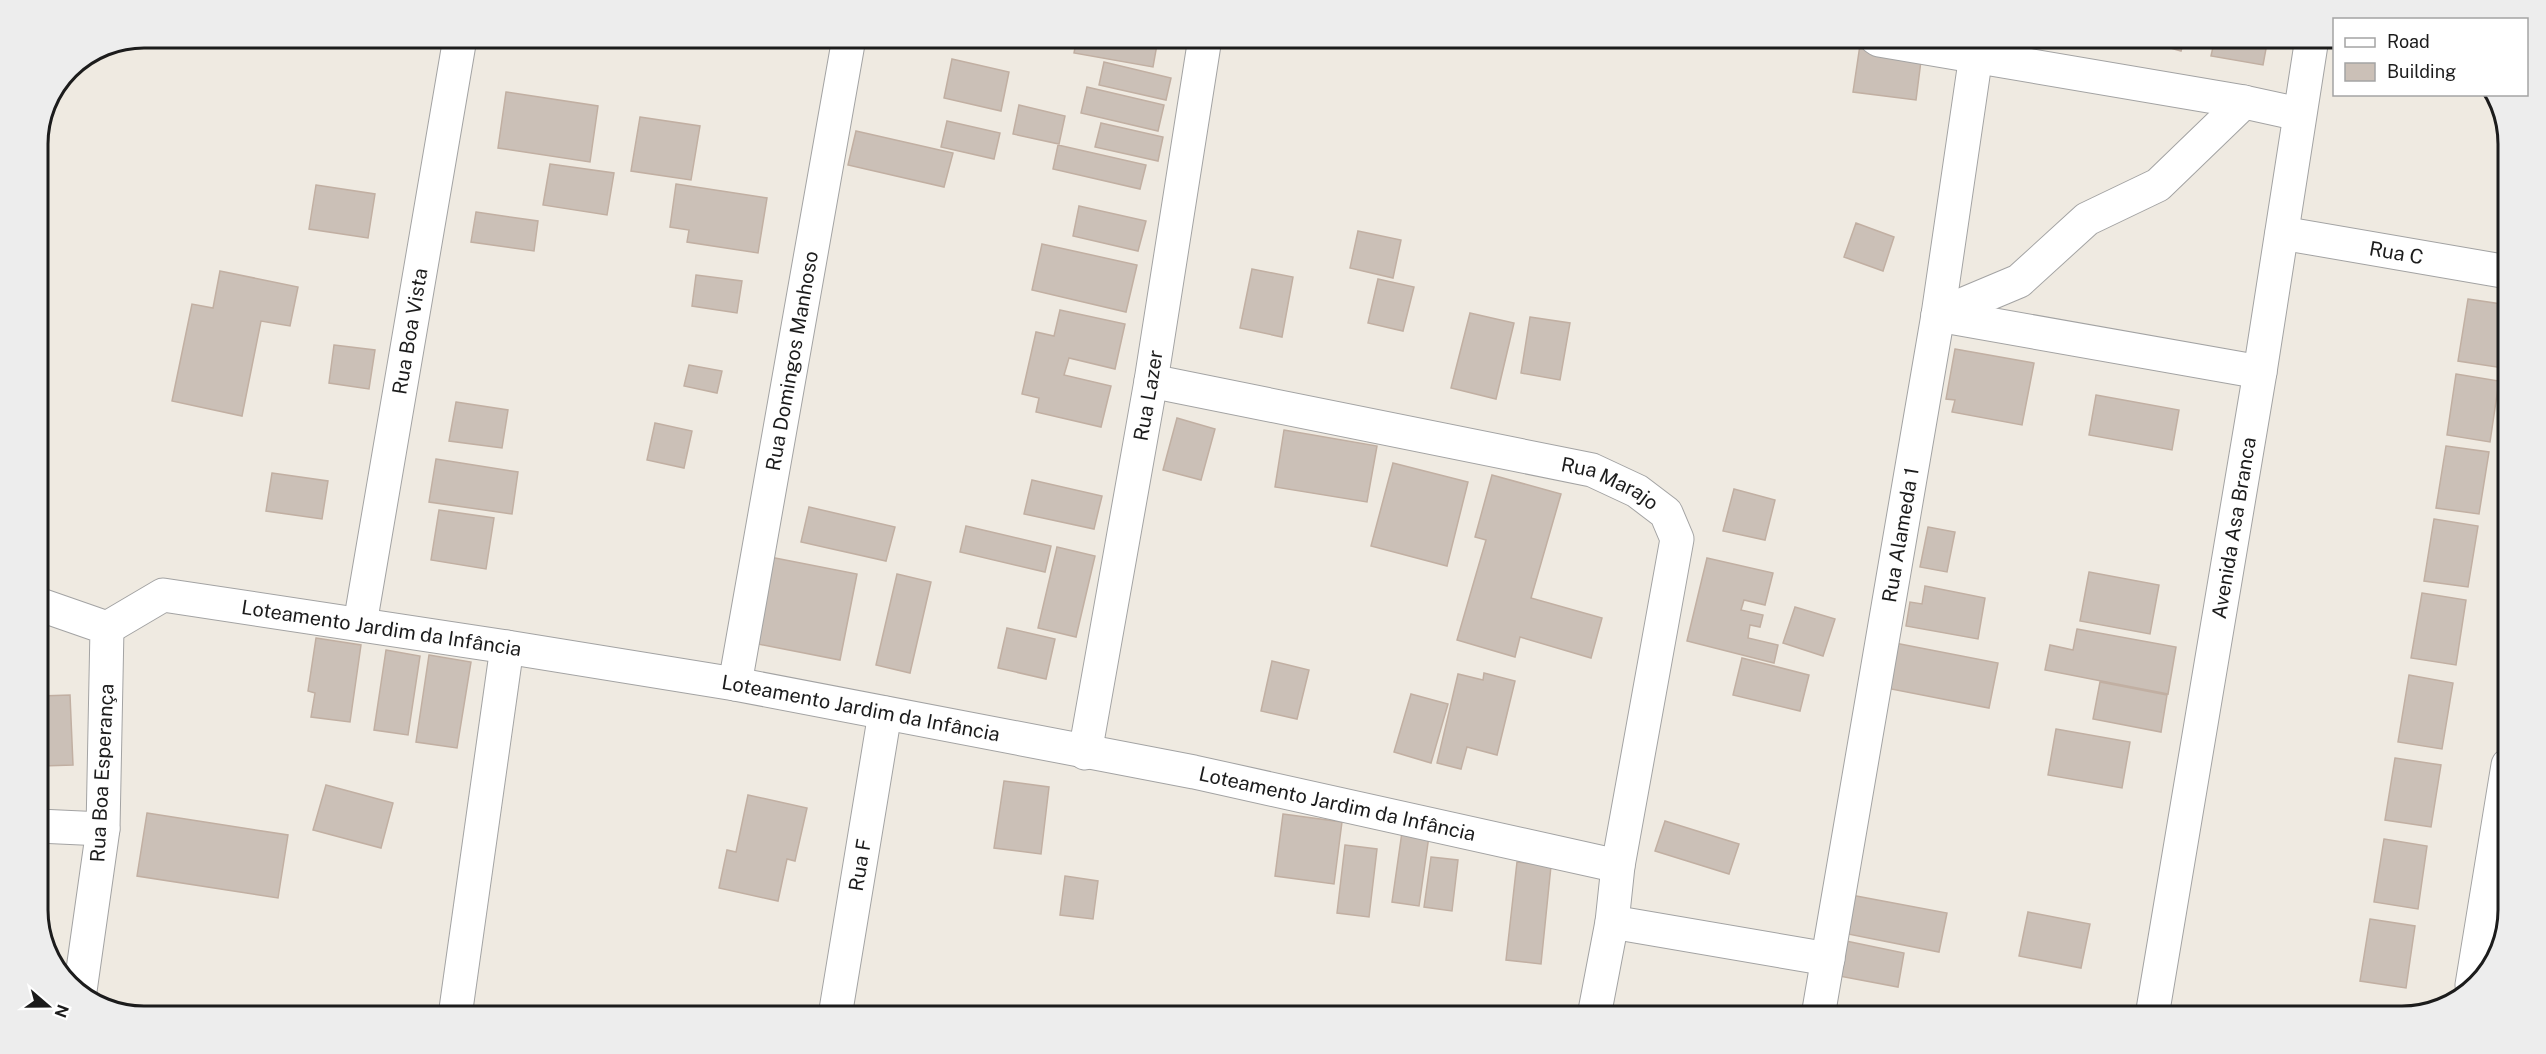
<svg xmlns="http://www.w3.org/2000/svg" width="2546" height="1054" font-family="'Public Sans',sans-serif">
<style>
.building{fill:#cbc0b7;stroke:#c1afa2;stroke-width:1.5}
.lines{fill:none;stroke-linecap:round;stroke-linejoin:round}
.street-casing{stroke:#a3a3a3;stroke-width:35}
.street{stroke:#fff;stroke-width:33}
.labels{text-anchor:middle;dominant-baseline:central;stroke-width:6;stroke-linejoin:round;paint-order:stroke}
.street-label{font-size:20px;fill:#1c1c1c;stroke:#fff}
.rim{fill:none;stroke:#1c1c1c;stroke-width:3}
</style>
<rect width="100%" height="100%" fill="#efeae1"/>
<path class="building" d="M916 38H962L960 48Z
M1077 38 1158 39 1153 67 1074 53Z
M2154 38H2185L2181 51 2153 43Z
M2215 38H2268L2263 65 2211 56Z
M1860 45 1922 53 1916 100 1853 92Z
M952 59 1009 72 1001 111 944 98Z
M1104 62 1171 78 1166 100 1099 85Z
M1087 87 1164 105 1158 131 1081 113Z
M506 92 598 106 590 162 498 148Z
M1019 105 1065 116 1059 144 1013 134Z
M640 117 700 126 691 180 631 171Z
M947 121 1000 133 994 159 941 147Z
M1101 123 1163 137 1158 161 1095 147Z
M856 131 953 153 944 187 848 165Z
M1058 145 1146 165 1140 189 1053 169Z
M550 164 614 173 607 215 543 205Z
M676 184 767 198 758 253 687 242 689 230 670 227Z
M316 185 375 194 368 238 309 229Z
M1079 206 1146 221 1138 251 1073 236Z
M476 212 538 221 534 251 471 242Z
M1856 223 1894 237 1883 271 1844 257Z
M1358 231 1401 240 1393 278 1350 268Z
M1042 244 1137 265 1126 312 1032 290Z
M1252 269 1293 277 1282 337 1240 328Z
M220 271 298 287 290 326 261 321 242 416 172 401 192 304 213 308Z
M696 275 742 281 737 313 692 306Z
M1378 279 1414 287 1403 331 1368 323Z
M2468 299 2508 305V329L2503 368 2458 361Z
M1060 310 1125 324 1115 369 1069 358 1064 375 1111 386 1101 427 1036 412 1039 398 1022 394 1036 332 1054 336Z
M1470 313 1514 323 1496 399 1451 388Z
M1530 317 1570 323 1560 380 1521 373Z
M334 345 375 350 369 389 329 383Z
M1955 349 2034 363 2022 425 1952 412 1955 400 1946 399Z
M689 365 722 371 717 393 684 386Z
M2456 374 2499 381 2490 442 2447 435Z
M2096 395 2179 410 2172 450 2089 435Z
M456 402 508 410 502 448 449 441Z
M1177 418 1215 429 1201 480 1163 470Z
M655 423 692 431 684 468 647 460Z
M1284 430 1377 446 1367 502 1275 487Z
M2446 446 2489 452 2479 514 2436 508Z
M436 459 518 472 512 514 429 502Z
M1393 463 1468 482 1447 566 1371 546Z
M272 473 328 481 322 519 266 511Z
M1492 475 1561 494 1531 598 1602 618 1591 658 1520 637 1515 657 1457 640 1486 540 1475 537Z
M1032 480 1102 496 1094 529 1024 514Z
M1734 489 1775 500 1765 540 1723 531Z
M809 507 895 527 886 561 801 542Z
M439 510 494 518 486 569 431 560Z
M2434 519 2478 526 2468 587 2424 581Z
M966 526 1051 546 1045 572 960 552Z
M1928 527 1955 532 1947 572 1920 567Z
M1057 547 1095 556 1076 637 1038 628Z
M770 557 857 574 840 660 753 643Z
M1707 558 1773 573 1765 605 1744 600 1741 610 1763 615 1760 627 1750 625 1748 638 1778 645 1774 663 1687 641Z
M2089 572 2159 585 2150 634 2080 621Z
M897 574 931 582 910 673 876 665Z
M1925 586 1985 598 1978 639 1906 626 1910 602 1922 604Z
M2422 593 2466 600 2456 665 2411 658Z
M1795 607 1835 619 1823 656 1783 643Z
M1007 628 1055 639 1046 679 998 668Z
M2077 629 2176 647 2168 694 2045 670 2050 645 2073 650Z
M316 638 361 645 350 722 311 717 315 693 308 691Z
M1895 643 1998 663 1989 708 1886 688Z
M386 650 420 656 408 735 374 730Z
M429 655 471 662 457 748 416 742Z
M1742 658 1809 675 1800 711 1733 695Z
M1272 661 1309 670 1297 719 1261 711Z
M1484 673 1515 681 1497 755 1467 747 1461 769 1437 763 1458 674 1483 680Z
M2409 675 2453 683 2442 749 2398 742Z
M2100 682 2167 695 2161 732 2093 719Z
M1411 694 1448 704 1431 763 1394 752Z
M70 695 73 765 42 766 40 696Z
M2056 729 2130 742 2122 788 2048 775Z
M2395 758 2441 765 2431 827 2385 820Z
M1004 781 1049 787 1041 854 994 848Z
M326 785 393 803 381 848 313 830Z
M748 795 807 808 795 861 787 859 778 901 719 888 727 850 736 852Z
M147 813 288 835 278 898 137 876Z
M1283 814 1342 822 1334 884 1275 876Z
M1665 821 1739 844 1729 874 1655 851Z
M1402 832 1429 836 1419 906 1392 902Z
M2384 839 2427 846 2418 909 2374 902Z
M1345 845 1377 849 1369 917 1337 913Z
M1431 857 1458 860 1452 911 1424 907Z
M1517 862 1551 866 1541 964 1506 960Z
M1065 876 1098 881 1093 919 1060 915Z
M1851 895 1947 913 1939 952 1843 933Z
M2028 912 2090 924 2081 968 2019 956Z
M2370 919 2415 926 2406 988 2360 981Z
M1846 941 1904 953 1898 987 1839 976Z"/>
<g class="lines">
<defs>
<g id="street">
<path d="M1876 38 1879 40 2244 102 2299 114"/>
<path id="s1" d="M2282 233 2508 272"/>
<path d="M1938 315 2019 281 2087 219 2158 185 2244 102"/>
<path d="M1938 315 2260 372"/>
<path id="s2" d="M1151 381 1592 470 1637 491 1666 513 1677 539 1618 866 1612 922 1594 1016"/>
<path d="M38 604 107 628 103 829 80 991"/>
<path id="s3" d="M360 624 460 38"/>
<path id="s4" d="M107 628 163 595 507 647 735 684 1194 772 1618 866"/>
<path id="s5" d="M735 684 849 38"/>
<path id="s6" d="M1085 753 1151 381 1205 38"/>
<path d="M38 826 103 829"/>
<path d="M1612 922 1828 959"/>
<path d="M2472 985 2508 765"/>
<path d="M455 1016 507 647"/>
<path id="s7" d="M835 1016 885 713"/>
<path id="s8" d="M1818 1016 1938 315 1976 55"/>
<path id="s9" d="M2152 1016 2260 372 2312 38"/>
</g>
</defs>
<use href="#street" class="street-casing"/>
<use href="#street" class="street"/>
</g>
<g class="labels">
<g class="street-label">
<text stroke="none"><textPath href="#s1" startOffset="116">Rua C</textPath></text>
<text stroke="none"><textPath href="#s3" startOffset="297">Rua Boa Vista</textPath></text>
<text stroke="none"><textPath href="#s5" startOffset="328">Rua Domingos Manhoso</textPath></text>
<text stroke="none"><textPath href="#s6" startOffset="363">Rua Lazer</textPath></text>
<text stroke="none"><textPath href="#s2" startOffset="471">Rua Marajo</textPath></text>
<text stroke="none"><textPath href="#s9" startOffset="495">Avenida Asa Branca</textPath></text>
<text stroke="none"><textPath href="#s8" startOffset="488">Rua Alameda 1</textPath></text>
<text stroke="none"><textPath href="#s4" startOffset="286">Loteamento Jardim da Infância</textPath></text>
<text stroke="none"><textPath href="#s4" startOffset="772">Loteamento Jardim da Infância</textPath></text>
<text transform="translate(102 773) rotate(-87)">Rua Boa Esperança</text>
<text stroke="none"><textPath href="#s4" startOffset="1258">Loteamento Jardim da Infância</textPath></text>
<text stroke="none"><textPath href="#s7" startOffset="153">Rua F</textPath></text>
</g>
</g>
<path d="M0 0H2546V1054H0ZM144 48H2402A96 96 0 0 1 2498 144V910A96 96 0 0 1 2402 1006H144A96 96 0 0 1 48 910V144A96 96 0 0 1 144 48Z" fill="#ededed" fill-rule="evenodd"/>
<path class="rim" d="M144 48H2402A96 96 0 0 1 2498 144V910A96 96 0 0 1 2402 1006H144A96 96 0 0 1 48 910V144A96 96 0 0 1 144 48Z"/>
<rect x="2333" y="18" width="195" height="78" fill="#ffffff" stroke="#a4a4a4" stroke-width="1.5"/>
<rect x="2345" y="38" width="30" height="9" fill="#ffffff" stroke="#a4a4a4" stroke-width="1.5"/>
<text x="2387" y="48" font-size="18" fill="#1c1c1c">Road</text>
<rect x="2345" y="63" width="30" height="18" fill="#cbc0b7" stroke="#a4a4a4" stroke-width="1.5"/>
<text x="2387" y="78" font-size="18" fill="#1c1c1c">Building</text>
<g transform="translate(48 1006) rotate(110)" stroke="#ffffff" stroke-width="4.5" paint-order="stroke">
<path d="M0-4.5L10 22L0 15L-10 22Z" fill="#1c1c1c"/>
<text y="-9" font-size="16" font-weight="bold" text-anchor="middle" fill="#1c1c1c">N</text>
</g>
</svg>
